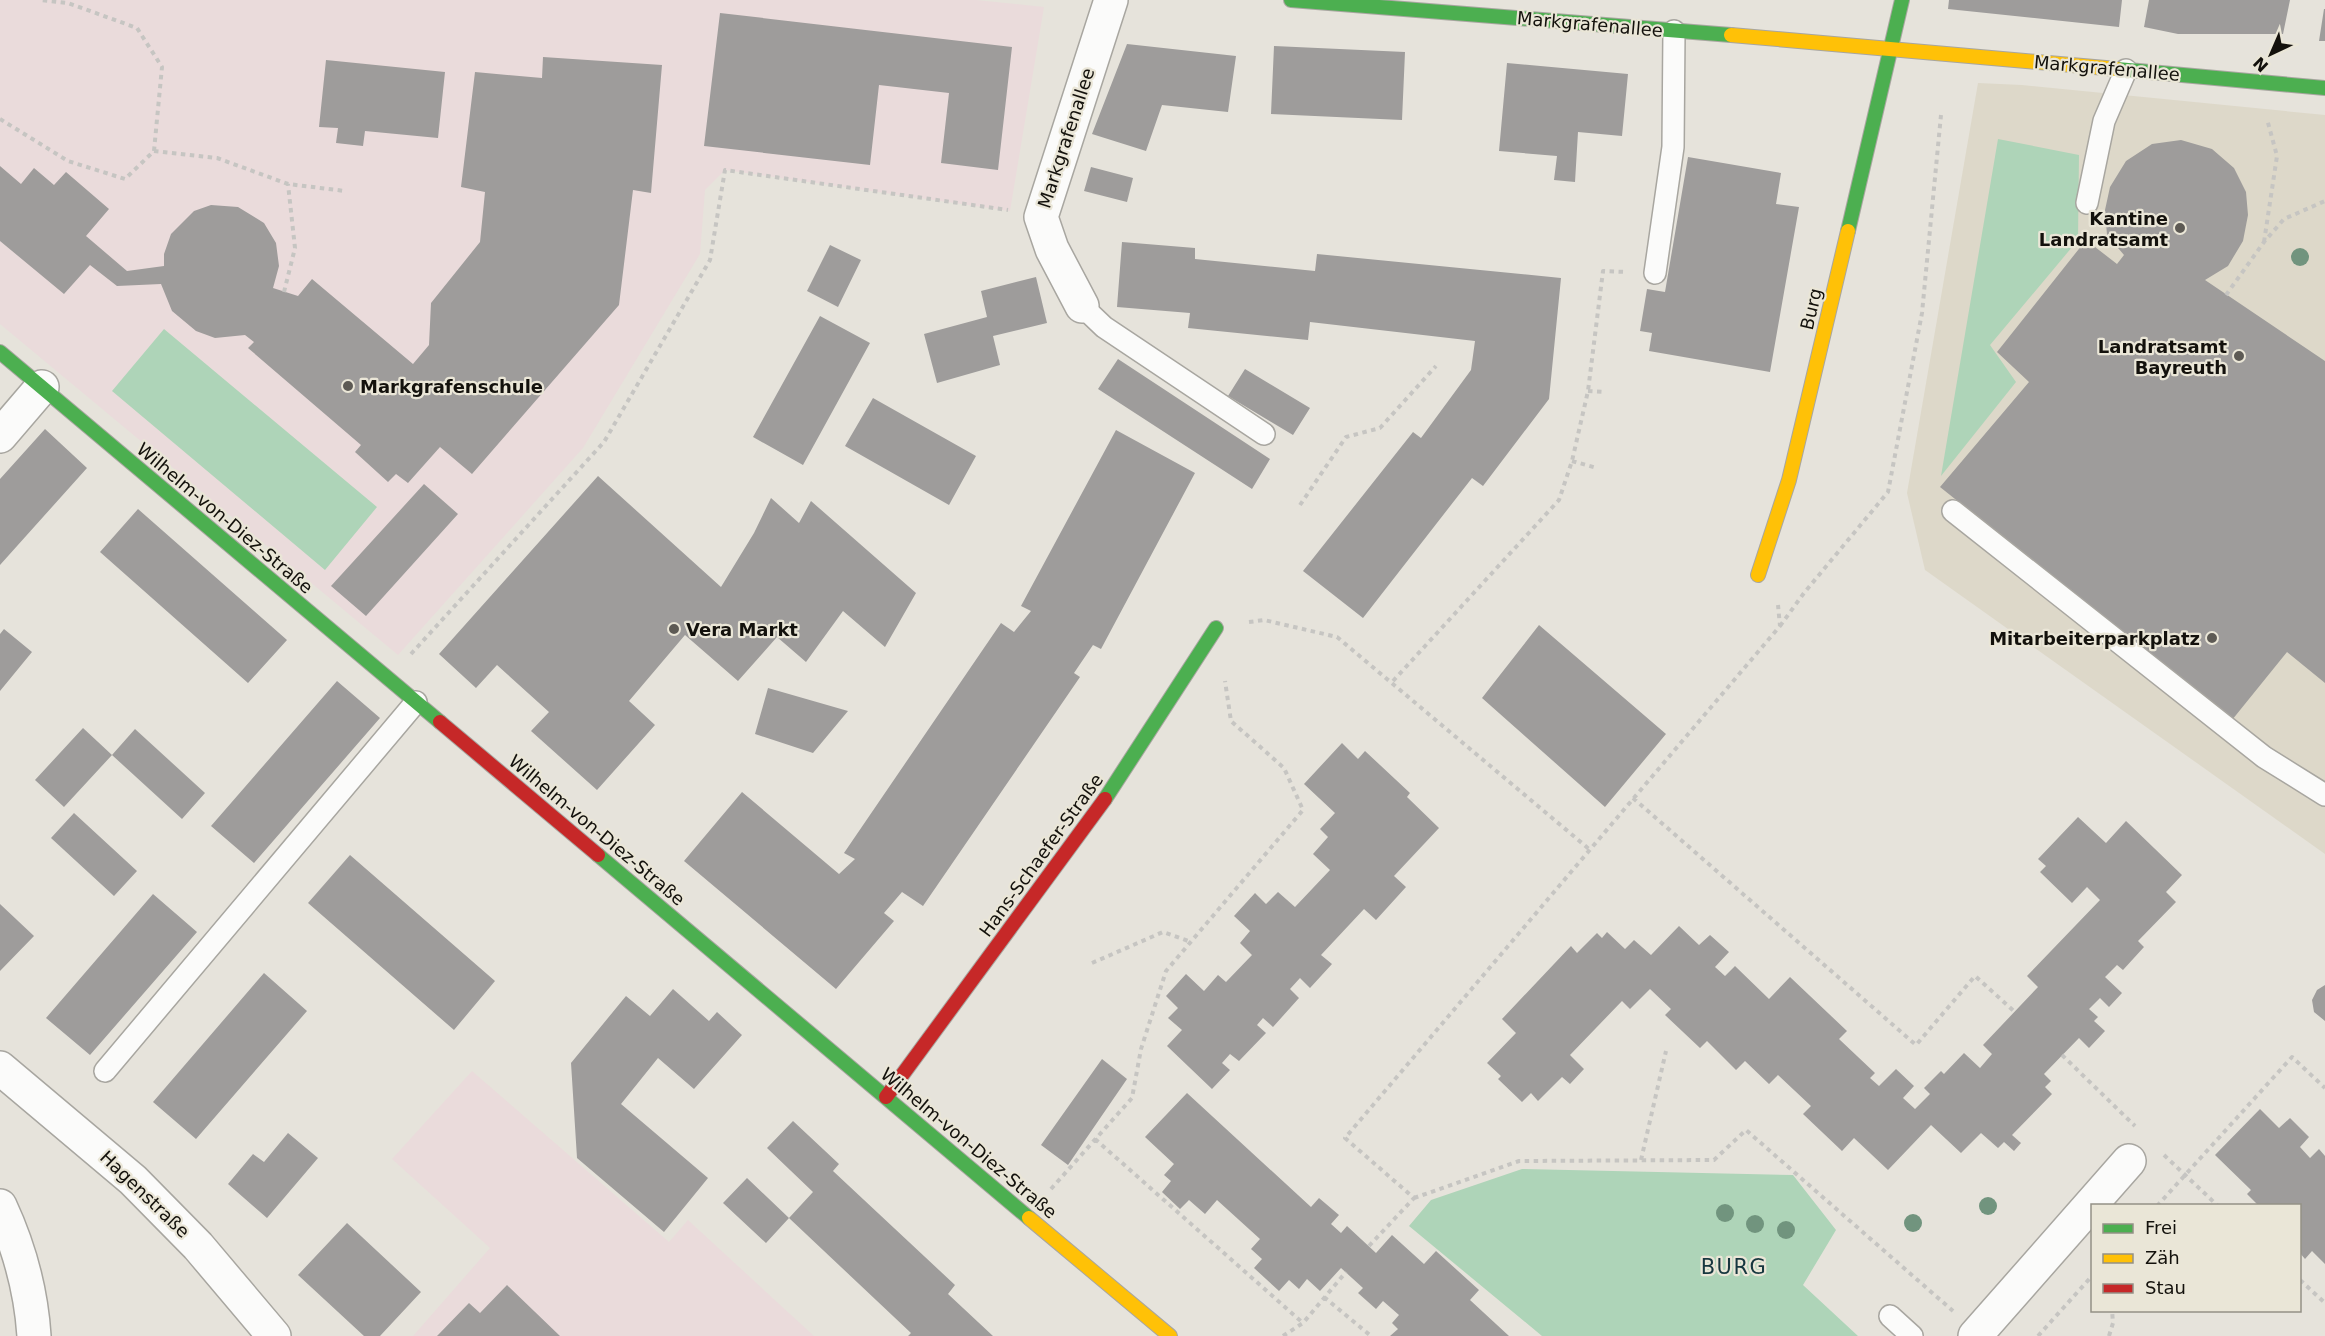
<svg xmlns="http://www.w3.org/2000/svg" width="2325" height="1336" font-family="'DejaVu Sans',sans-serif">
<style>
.built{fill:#ddd8c9}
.education{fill:#eadbdb}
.green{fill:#aed4b8}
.building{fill:#9e9c9b}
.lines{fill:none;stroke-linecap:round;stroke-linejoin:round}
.lane-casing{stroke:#a8a6a0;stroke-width:24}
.street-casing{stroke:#a8a6a0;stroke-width:36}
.fast-casing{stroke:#a8a6a0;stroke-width:16}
.slow-casing{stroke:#a8a6a0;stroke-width:16}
.jam-casing{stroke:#a8a6a0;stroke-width:16}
.path{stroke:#c6c5c2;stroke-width:4;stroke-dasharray:4.5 4.5;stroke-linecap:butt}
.lane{stroke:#fbfbfa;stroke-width:21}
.street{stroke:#fbfbfa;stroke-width:33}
.fast{stroke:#4caf50;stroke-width:14}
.slow{stroke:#ffc107;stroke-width:14}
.jam{stroke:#c62828;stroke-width:14}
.tree{fill:#71947e}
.poi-dot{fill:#5d5a54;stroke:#eae6d7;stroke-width:2}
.labels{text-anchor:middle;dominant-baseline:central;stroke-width:4.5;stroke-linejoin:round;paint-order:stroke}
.street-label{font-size:18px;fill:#13110c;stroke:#eae6d7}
.poi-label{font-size:18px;font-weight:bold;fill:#13110c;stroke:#eae6d7;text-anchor:end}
.quarter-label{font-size:21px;letter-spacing:1.5px;fill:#17373f;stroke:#eae6d7}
</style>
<rect width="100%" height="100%" fill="#e6e3db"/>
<path class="built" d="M1978 83 2022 85 2325 115V854L1925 570 1907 493Z"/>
<path class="education" d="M0 0H976L1044 7 1010 211 725 170 705 190 700 254 583 448 398 655 0 324Z
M472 1071 669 1242 688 1220 814 1336H413L490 1248 392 1159Z"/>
<path class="green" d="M1998 139 2079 155 2078 240 1990 345 2016 382 1941 476Z
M164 329 377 507 325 570 112 391Z
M1522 1169 1793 1175 1836 1230 1803 1285 1858 1336H1542L1409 1226 1431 1200Z"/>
<path class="building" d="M1949 0H2122L2119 27 1948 9Z
M2149 0H2290L2283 34H2178L2144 27Z
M2324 9H2325V41H2319Z
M720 13 1012 47 998 170 941 163 949 93 879 85 870 165 704 146Z
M1127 44 1236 56 1228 112 1162 105 1146 151 1092 134Z
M1274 46 1405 52 1402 120 1271 114Z
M543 57 662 65 651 193 633 190 619 305 472 474 440 447 408 483 396 474 388 482 355 452 361 445 248 348 254 342 245 335 215 338 196 331 172 311 161 284 117 286 90 265 64 294 0 241V166L21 184 34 168 54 185 66 172 109 209 86 236 127 271 164 266V254L171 234 194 211 211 205 238 207 264 223 276 243 279 266 273 288 298 296 312 279 413 364 429 345 431 303 480 242 485 192 461 187 475 72 542 78Z
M326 60 445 72 438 138 365 131 363 146 336 143 338 128 319 127Z
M1507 63 1628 74 1622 136 1578 132 1575 182 1554 180 1557 156 1499 151Z
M2181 140 2212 149 2234 168 2246 192 2248 215 2243 241 2228 266 2205 280 2325 361V683L2287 652 2232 720 1940 487 2029 382 1997 352 2086 240 2117 264 2124 255 2107 235 2105 210 2110 187 2126 161 2152 144Z
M1688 157 1781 173 1776 204 1799 207 1770 372 1649 351 1652 333 1640 331 1647 289 1665 292Z
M1091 167 1133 178 1127 202 1084 191Z
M1122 242 1195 248V259L1315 271 1317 254 1561 278 1549 399 1483 486 1472 478 1363 618 1303 571 1413 432 1421 438 1471 370 1475 341 1310 322 1308 340 1188 328 1190 313 1117 307Z
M830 245 861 260 838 307 807 291Z
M1036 277 1047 323 993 336 1000 365 937 383 924 334 987 317 981 291Z
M820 316 870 343 803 465 753 437Z
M1118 359 1270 459 1252 489 1098 389Z
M1245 369 1310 408 1293 435 1228 396Z
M873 398 976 456 949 505 845 446Z
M45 429 87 468 0 565V479Z
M1116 430 1195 473 1101 649 1093 645 1074 673 1080 677 923 906 902 892 884 913 894 921 836 989 684 861 742 792 839 874 855 859 844 853 1001 623 1014 632 1031 611 1021 606Z
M598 476 721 587 754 533 771 498 799 523 811 501 916 593 885 647 843 611 806 662 777 637 738 681 685 635 629 701 655 725 597 790 531 731 549 712 497 665 476 688 439 654Z
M424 484 458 514 366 616 331 586Z
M138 509 287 640 248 683 100 552Z
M1539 625 1666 734 1605 807 1482 698Z
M4 629 32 652 0 691V634Z
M337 681 380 718 254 863 211 826Z
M768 688 848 711 813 753 755 734Z
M83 728 112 755 64 807 35 780Z
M135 729 205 793 182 819 112 755Z
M1342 743 1358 759 1365 751 1410 793 1407 797 1439 828 1394 876 1406 887 1376 920 1364 909 1321 955 1332 964 1310 988 1300 978 1290 989 1299 998 1273 1027 1263 1018 1257 1025 1266 1033 1239 1061 1230 1054 1222 1063 1230 1070 1212 1089 1167 1046 1182 1030 1168 1018 1178 1008 1166 996 1186 974 1204 991 1218 975 1226 982 1252 955 1240 943 1250 931 1234 916 1255 893 1266 904 1278 892 1295 907 1330 870 1313 854 1328 837 1320 829 1335 813 1304 784Z
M74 813 137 871 114 896 51 838Z
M2078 817 2106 843 2126 821 2182 875 2166 892 2176 902 2138 941 2144 947 2123 970 2117 965 2105 977 2122 993 2109 1007 2100 998 2089 1009 2098 1017 2094 1021 2105 1031 2089 1048 2079 1038 2044 1074 2051 1081 2045 1087 2052 1094 2012 1135 2021 1143 2014 1151 2004 1142 1998 1148 1981 1133 1961 1153 1931 1125 1888 1170 1854 1138 1842 1151 1803 1114 1811 1106 1778 1075 1769 1084 1745 1061 1736 1070 1707 1041 1700 1048 1665 1015 1671 1009 1650 989 1630 1009 1622 1001 1570 1055 1584 1069 1570 1084 1562 1077 1538 1101 1531 1093 1522 1102 1498 1079 1501 1076 1487 1063 1516 1033 1502 1019 1571 946 1577 953 1597 933 1602 938 1607 932 1625 949 1634 940 1651 955 1679 926 1699 945 1710 935 1729 952 1715 967 1725 976 1735 966 1769 999 1790 977 1847 1031 1839 1039 1875 1073 1870 1078 1879 1086 1896 1069 1914 1086 1903 1098 1915 1109 1930 1094 1924 1088 1941 1071 1944 1074 1964 1053 1980 1068 1992 1054 1983 1045 2038 987 2027 976 2100 900 2087 887 2072 903 2040 872 2046 866 2038 859Z
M350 855 495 981 454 1030 308 903Z
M153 894 197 932 90 1055 46 1018Z
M0 904 34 936 0 971Z
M264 973 307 1011 196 1139 153 1102Z
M2325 985V1021L2314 1012 2312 1000 2317 990Z
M673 989 709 1021 717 1012 742 1035 694 1089 658 1058 621 1104 708 1178 664 1232 577 1158 571 1063 626 996 650 1016Z
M1102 1059 1127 1079 1068 1165 1041 1145Z
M1187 1093 1311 1207 1319 1198 1339 1215 1331 1224 1341 1233 1347 1226 1376 1253 1392 1235 1424 1264 1436 1251 1479 1290 1470 1300 1509 1336H1390L1398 1329 1392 1323 1399 1315 1383 1301 1376 1309 1358 1293 1363 1288 1341 1268 1320 1291 1307 1279 1299 1289 1289 1280 1279 1291 1254 1268 1262 1259 1251 1249 1260 1239 1217 1200 1205 1214 1189 1200 1180 1209 1162 1192 1171 1181 1164 1175 1174 1164 1145 1137Z
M2260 1109 2279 1128 2290 1118 2309 1137 2300 1147 2310 1158 2319 1149 2325 1156V1264L2312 1251 2305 1259 2300 1253V1206H2259L2247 1194 2251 1190 2215 1155Z
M793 1121 839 1164 833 1171 955 1285 948 1294 993 1336H908L911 1333 789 1218 813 1192 767 1148Z
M288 1133 318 1158 267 1218 228 1184 253 1154 264 1162Z
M747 1178 789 1218 766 1243 723 1203Z
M347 1223 421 1292 380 1336H364L298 1275Z
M507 1285 560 1336H437L469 1303 480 1313Z"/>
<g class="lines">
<defs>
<path id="lane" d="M2087 203 2104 121 2126 70
M1655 273 1673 147 1674 31
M1082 306 1104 327 1264 434
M1953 511 2264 757 2325 795
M105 1071 416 702
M1890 1316 1912 1336"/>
<path id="street" d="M1082 306 1052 249 1041 217 1111 0
M0 436 42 387
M0 1068 133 1180 198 1246 274 1336
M0 1206C20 1249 31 1289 34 1336
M1975 1336 2129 1161"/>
<path id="fast" d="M1291 0 1731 35
M2117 69 2325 88
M1848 231 1902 0
M0 352 440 722
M1105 799 1216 628
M598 855 1029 1218"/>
<path id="slow" d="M1731 35 2117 69
M1758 575 1789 480 1848 231
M1029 1218 1170 1336"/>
<path id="jam" d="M440 722 598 855
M886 1097 1105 799"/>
</defs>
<use href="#lane" class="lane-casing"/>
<use href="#street" class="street-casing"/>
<use href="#fast" class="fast-casing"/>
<use href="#slow" class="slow-casing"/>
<use href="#jam" class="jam-casing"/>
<path class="path" d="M0 119 68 161 125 179 154 151 162 67 137 28 68 3 40 0
M154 151 217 158 288 184 345 191
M2264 242 2277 156 2267 119
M284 292 295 248 288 184
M2226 295 2264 242 2284 219 2325 201
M1588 391 1604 392
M1572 461 1597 468
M1300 505 1346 437 1380 428 1436 366
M1249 622 1264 620 1337 637 1589 849
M1780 626 1804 593 1888 492 1922 313 1941 115
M411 654 604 442 710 260 725 170 1008 210
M1393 681 1559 500 1572 461 1588 391 1603 271 1626 272
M1633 798 1916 1045 1975 976 2015 1012
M1092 963 1163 932 1191 942
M2062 1055 2135 1126
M1095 1139 1303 1323
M2164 1155 2218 1206
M1641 1160 1666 1051
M1051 1189 1132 1098 1141 1049 1166 971 1303 810 1284 768 1231 721 1225 681
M1414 1198 1519 1161 1714 1160 1746 1130 1953 1311
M2157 1206 2292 1057 2325 1088
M1369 1246 1414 1198 1345 1138 1780 626 1778 605
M2300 1280 2325 1303
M1324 1297 1371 1336
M1283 1336 1303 1323 1346 1272
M2038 1336 2092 1276
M2109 1336 2113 1323 2112 1310"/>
<use href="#lane" class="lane"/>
<use href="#street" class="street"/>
<use href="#fast" class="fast"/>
<use href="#slow" class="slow"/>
<use href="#jam" class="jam"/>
</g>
<g class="tree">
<circle cx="2300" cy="257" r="9"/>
<circle cx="1988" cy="1206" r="9"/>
<circle cx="1725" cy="1213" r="9"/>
<circle cx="1913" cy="1223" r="9"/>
<circle cx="1755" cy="1224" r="9"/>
<circle cx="1786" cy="1230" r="9"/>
</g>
<g class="poi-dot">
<circle cx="2180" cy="228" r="6"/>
<circle cx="2239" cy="356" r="6"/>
<circle cx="348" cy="386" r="6"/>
<circle cx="674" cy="629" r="6"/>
<circle cx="2212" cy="638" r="6"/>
</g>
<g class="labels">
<g class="street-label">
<text transform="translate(1590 24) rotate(5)">Markgrafenallee</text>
<text transform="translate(2107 68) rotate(5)">Markgrafenallee</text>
<text transform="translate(1066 138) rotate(-72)">Markgrafenallee</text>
<text transform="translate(1811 309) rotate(-77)">Burg</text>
<text transform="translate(225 518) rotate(40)">Wilhelm-von-Diez-Straße</text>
<text transform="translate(597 830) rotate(40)">Wilhelm-von-Diez-Straße</text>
<text transform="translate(1041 855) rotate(-54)">Hans-Schaefer-Straße</text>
<text transform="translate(969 1143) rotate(40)">Wilhelm-von-Diez-Straße</text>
<text transform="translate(145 1194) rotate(44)">Hagenstraße</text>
</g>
<g class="poi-label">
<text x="2168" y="218">Kantine<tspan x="2168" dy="21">Landratsamt</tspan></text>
<text x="2227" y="346">Landratsamt<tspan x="2227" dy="21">Bayreuth</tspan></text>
<text x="360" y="386" text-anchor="start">Markgrafenschule</text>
<text x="686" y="629" text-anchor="start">Vera Markt</text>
<text x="2200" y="638">Mitarbeiterparkplatz</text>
</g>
<g class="quarter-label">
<text x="1734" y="1267">BURG</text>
</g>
</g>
<rect x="2091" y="1204" width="210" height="108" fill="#eae6d7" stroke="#949186" stroke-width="1.5"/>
<rect x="2103" y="1224" width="30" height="9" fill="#4caf50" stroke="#949186" stroke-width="1.5"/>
<text x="2145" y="1234" font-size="18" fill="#13110c">Frei</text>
<rect x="2103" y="1254" width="30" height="9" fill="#ffc107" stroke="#949186" stroke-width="1.5"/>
<text x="2145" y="1264" font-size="18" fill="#13110c">Zäh</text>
<rect x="2103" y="1284" width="30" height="9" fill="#c62828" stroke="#949186" stroke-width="1.5"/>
<text x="2145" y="1294" font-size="18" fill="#13110c">Stau</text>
<g transform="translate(2271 54) rotate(224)" stroke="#eae6d7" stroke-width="4.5" paint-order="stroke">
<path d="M0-4.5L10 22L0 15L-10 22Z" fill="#13110c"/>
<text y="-9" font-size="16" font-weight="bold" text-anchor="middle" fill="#13110c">N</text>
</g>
</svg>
